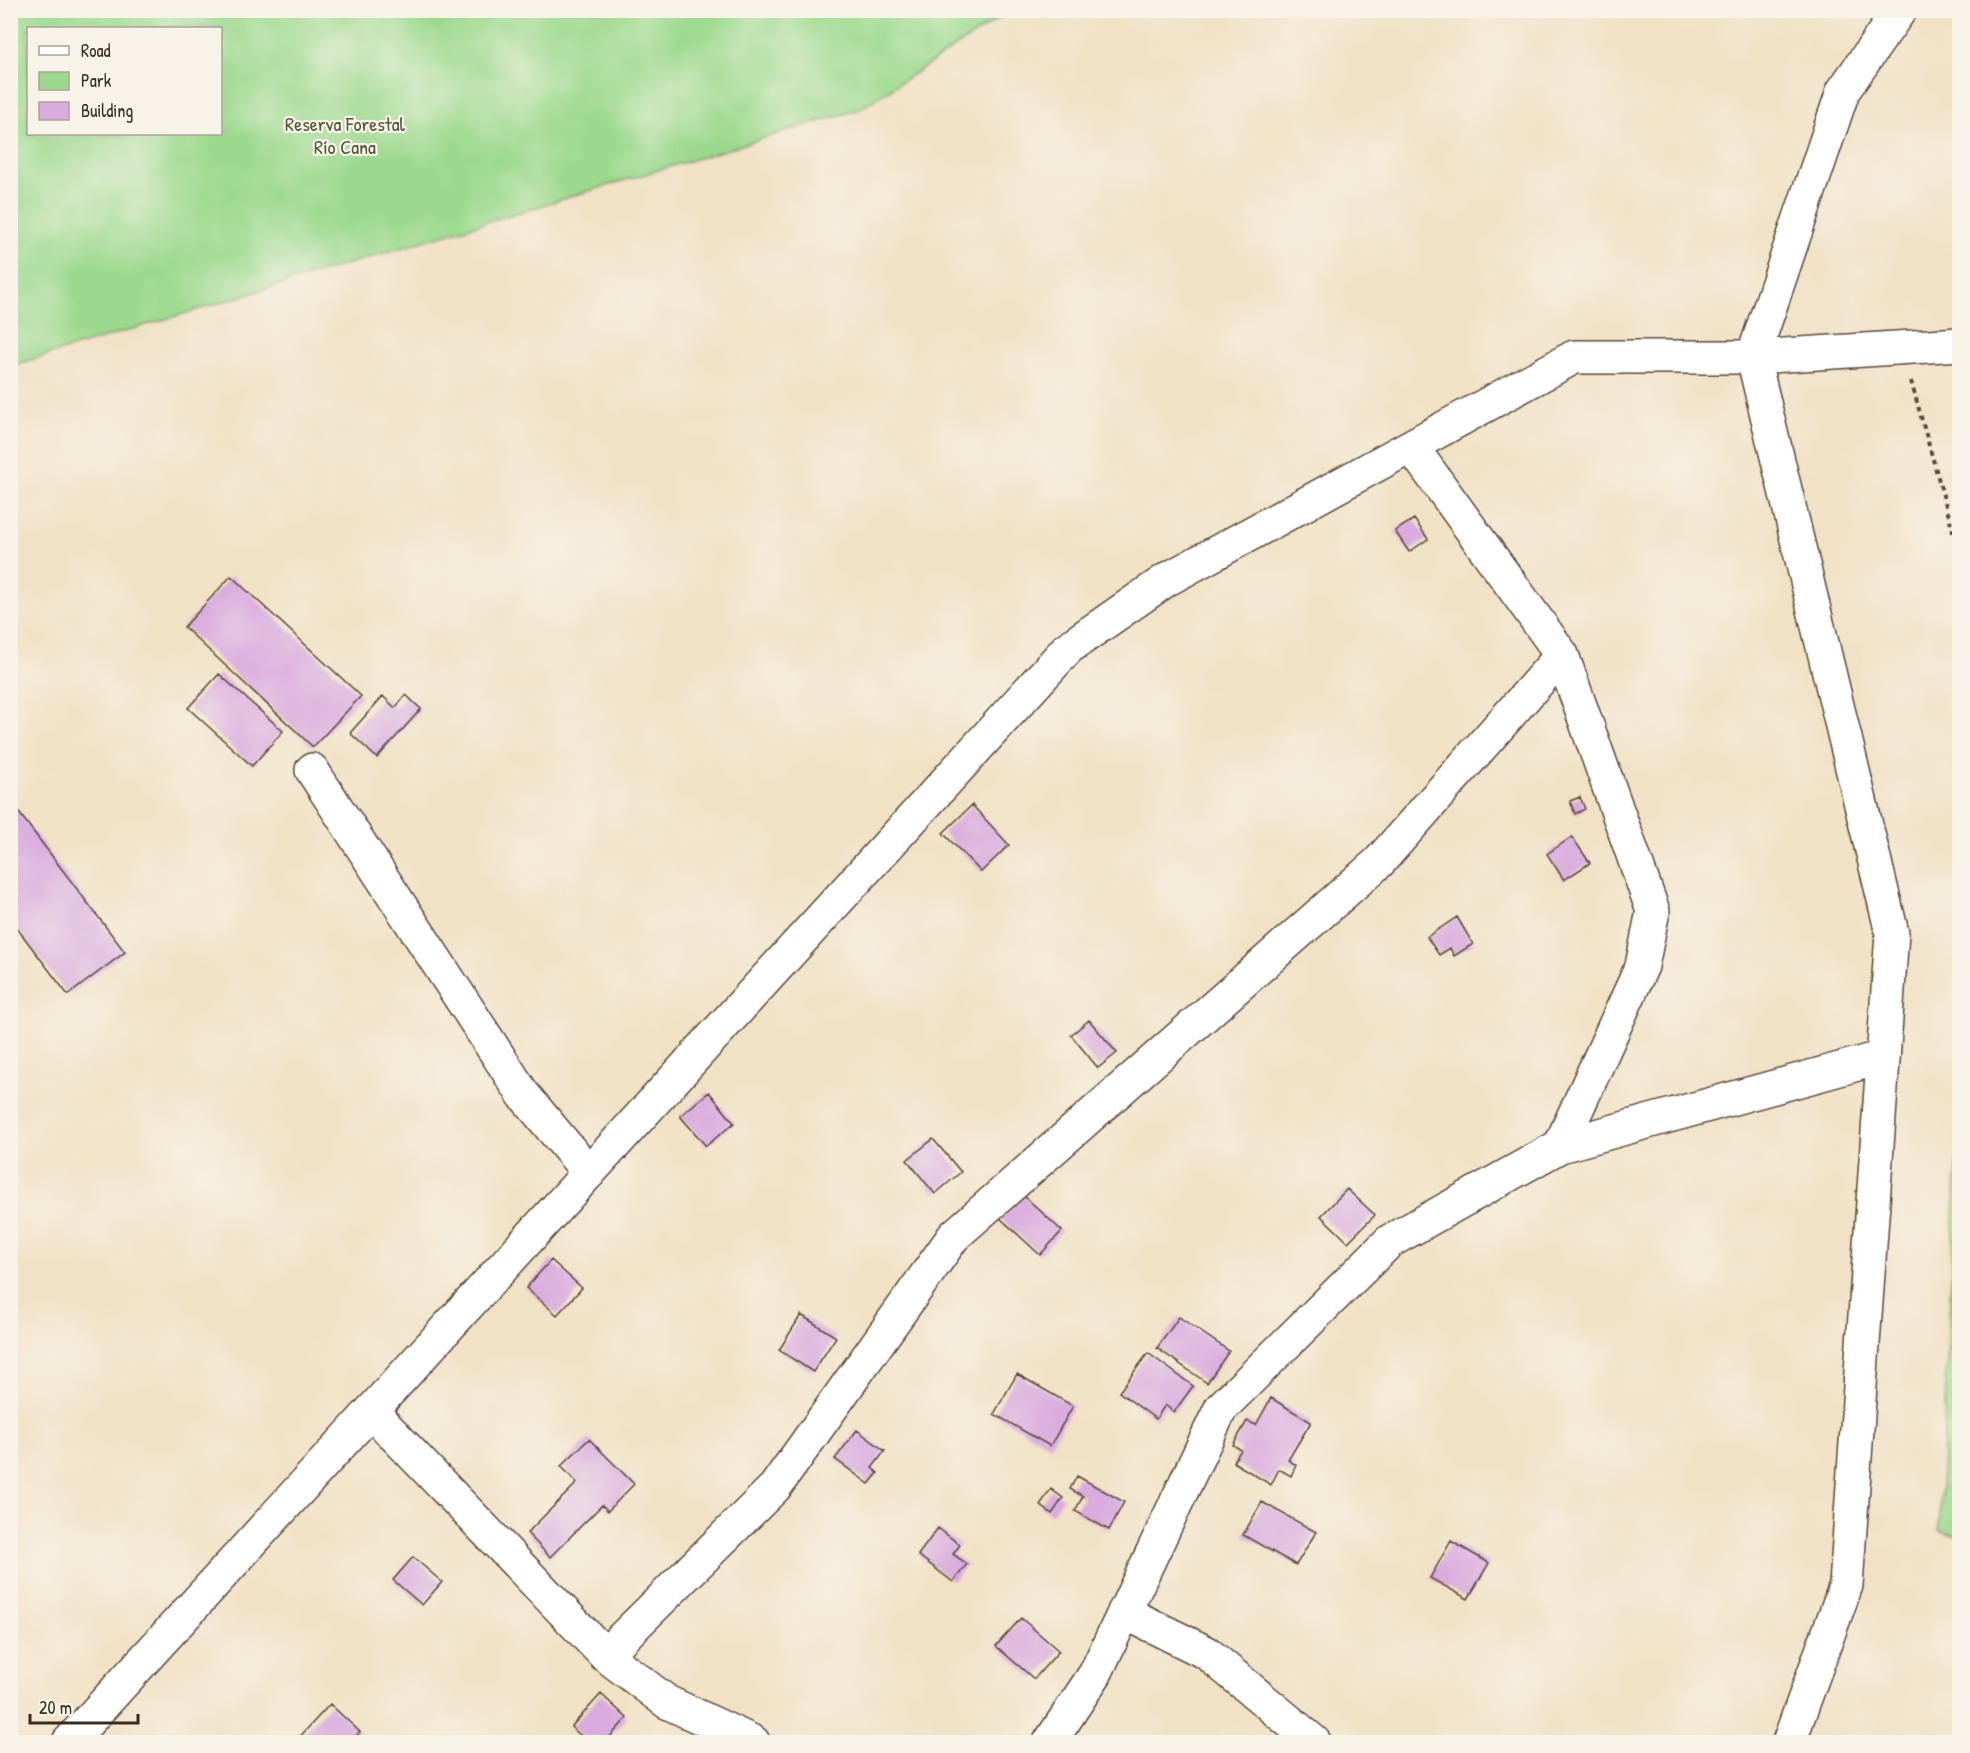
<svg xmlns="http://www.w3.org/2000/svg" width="1970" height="1753" font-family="'Patrick Hand',sans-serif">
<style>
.green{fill:#9cd98e;stroke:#6c8256;stroke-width:1.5;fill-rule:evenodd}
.building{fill:#d9abde}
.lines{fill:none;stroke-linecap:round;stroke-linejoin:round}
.minor-casing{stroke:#564537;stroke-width:36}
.path{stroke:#564537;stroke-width:4;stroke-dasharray:4.5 4.5;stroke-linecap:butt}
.minor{stroke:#fff;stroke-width:33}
.labels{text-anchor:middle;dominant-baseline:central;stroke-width:4.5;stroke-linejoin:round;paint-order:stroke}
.park-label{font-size:20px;fill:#53563a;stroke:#f7f3e8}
</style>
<rect width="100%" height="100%" fill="#f7f3e8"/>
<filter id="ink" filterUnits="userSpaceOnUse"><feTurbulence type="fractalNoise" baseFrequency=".0167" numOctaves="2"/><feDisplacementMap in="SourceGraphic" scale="12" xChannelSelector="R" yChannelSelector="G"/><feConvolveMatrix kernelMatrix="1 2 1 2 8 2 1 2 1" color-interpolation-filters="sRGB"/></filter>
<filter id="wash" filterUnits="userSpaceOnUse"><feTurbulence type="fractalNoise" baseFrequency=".008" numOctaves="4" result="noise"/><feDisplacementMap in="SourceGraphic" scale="24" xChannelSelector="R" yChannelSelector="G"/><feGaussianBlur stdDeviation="1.35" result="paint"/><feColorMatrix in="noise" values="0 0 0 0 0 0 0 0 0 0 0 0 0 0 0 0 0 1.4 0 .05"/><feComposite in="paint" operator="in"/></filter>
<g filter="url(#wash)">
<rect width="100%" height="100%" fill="#f1e1c5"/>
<path class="green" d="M11 10H1010V11L860 109 11 366ZM28 28H220V134H28Z
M1959 1109V1537L1939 1530Z"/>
<g id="blocks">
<path class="building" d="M1414 519 1428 539 1409 552 1395 531Z
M231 576 361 696 313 747 184 627Z
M219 674 283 731 252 766 188 708Z
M406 695 421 709 377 758 350 733 383 696 395 708Z
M1580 797 1585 809 1575 814 1570 801Z
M10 801 125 952 68 995 10 919Z
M972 805 1009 845 981 872 943 833Z
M1572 837 1590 863 1564 880 1547 854Z
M1457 917 1473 944 1454 956 1450 948 1439 955 1427 937Z
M1089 1020 1117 1053 1098 1068 1071 1035Z
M709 1092 734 1123 706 1146 680 1116Z
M933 1139 961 1172 935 1194 907 1160Z
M1347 1189 1375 1215 1348 1242 1321 1216Z
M1022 1194 1062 1231 1040 1255 1000 1218Z
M551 1260 582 1288 557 1315 526 1288Z
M801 1315 836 1337 813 1372 779 1350Z
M1179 1317 1229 1351 1207 1383 1157 1348Z
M1148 1353 1193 1386 1174 1412 1165 1405 1156 1419 1119 1392Z
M1017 1374 1073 1406 1050 1446 994 1414Z
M1271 1398 1311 1422 1288 1460 1296 1465 1291 1476 1279 1469 1271 1485 1233 1462 1241 1450 1233 1445 1247 1421 1256 1425Z
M857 1430 885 1451 872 1468 878 1473 869 1484 835 1459Z
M589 1439 634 1484 608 1511 602 1505 550 1557 527 1533 577 1483 561 1466Z
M1077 1476 1124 1502 1109 1530 1075 1511 1083 1496 1070 1489Z
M1051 1489 1063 1498 1052 1514 1040 1505Z
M1262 1502 1316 1532 1296 1565 1243 1535Z
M938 1528 960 1545 953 1554 967 1564 953 1582 918 1555Z
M1451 1541 1489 1563 1468 1599 1430 1578Z
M413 1557 442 1582 422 1605 393 1580Z
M1021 1618 1059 1651 1034 1679 996 1646Z
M601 1694 627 1718 605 1742H588L571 1727Z
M330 1704 360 1732 350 1742H295Z"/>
</g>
</g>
<g filter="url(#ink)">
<use href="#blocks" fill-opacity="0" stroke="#564537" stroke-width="1.5"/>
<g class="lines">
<defs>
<path id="minor" d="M1411 446 1562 655 1653 911 1642 966 1560 1146
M312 770 523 1094 589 1173
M371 1411 605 1655 667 1702 753 1742
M1124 1612 1207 1653 1314 1742
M605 1655 775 1487 954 1236 1379 862 1562 655
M69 1742 1068 648 1166 580 1574 357H1753L1960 344
M1050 1742 1095 1674 1221 1408 1390 1241 1560 1146 1883 1057
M1789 1742 1846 1585 1892 933 1753 357 1843 91 1900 10"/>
</defs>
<use href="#minor" class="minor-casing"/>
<path class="path" d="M1911 381 1960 556"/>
<use href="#minor" class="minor"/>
</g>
</g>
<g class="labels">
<g class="park-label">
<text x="345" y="123">Reserva Forestal<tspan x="345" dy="23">Río Cana</tspan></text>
</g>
</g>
<rect width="1970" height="1753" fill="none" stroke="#f7f3e8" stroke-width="36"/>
<rect x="27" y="27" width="195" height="108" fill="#f7f3e8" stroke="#aca397" stroke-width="1.5"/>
<rect x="39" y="46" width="30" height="9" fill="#ffffff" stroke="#aca397" stroke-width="1.5"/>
<text x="81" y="57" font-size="18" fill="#3b2a1e">Road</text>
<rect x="39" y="72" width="30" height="18" fill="#9cd98e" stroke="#aca397" stroke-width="1.5"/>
<text x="81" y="87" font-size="18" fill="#3b2a1e">Park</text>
<rect x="39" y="102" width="30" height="18" fill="#d9abde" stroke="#aca397" stroke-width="1.5"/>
<text x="81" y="117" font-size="18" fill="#3b2a1e">Building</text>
<path d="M30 1714v9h108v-9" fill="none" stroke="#3b2a1e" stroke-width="3"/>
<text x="39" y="1714" font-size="18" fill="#3b2a1e" stroke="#f7f3e8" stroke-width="4.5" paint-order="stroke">20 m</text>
</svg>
